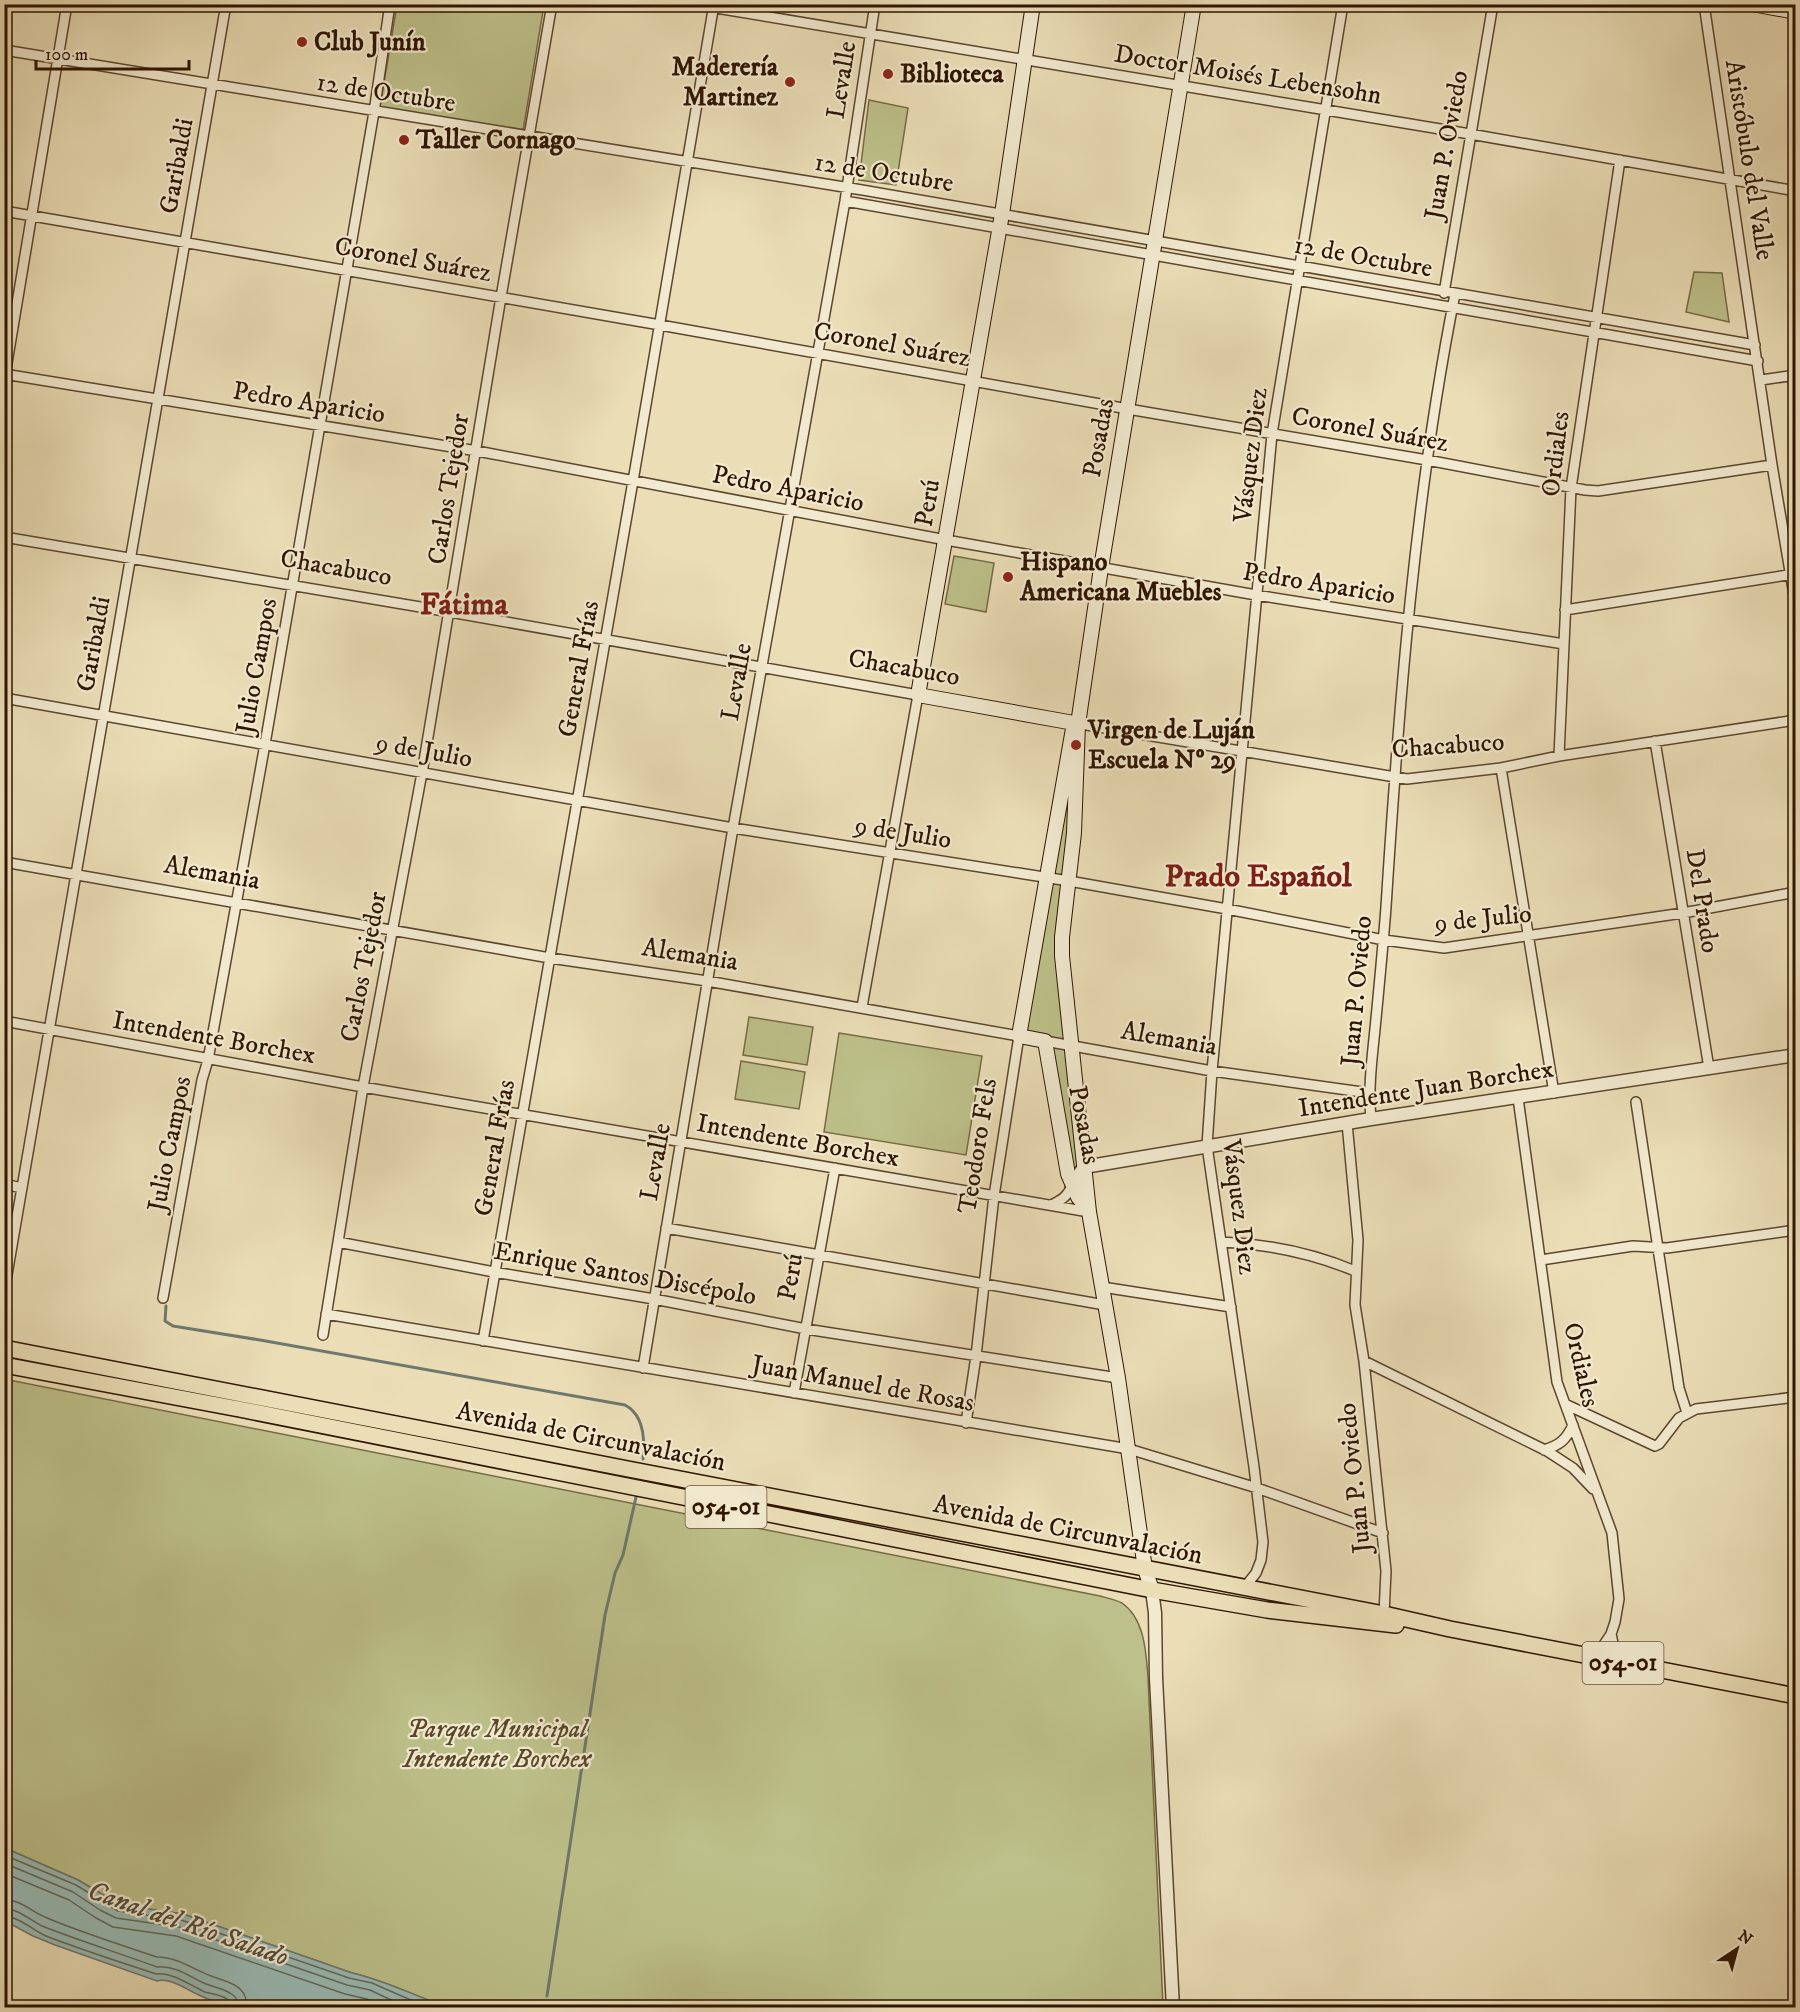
<svg xmlns="http://www.w3.org/2000/svg" width="1800" height="2012" font-family="'IM FELL DW Pica',serif">
<style>
.green{fill:#bdc08a;stroke:#766a45;stroke-width:1.5}
.water{fill:#99bbb5;stroke:#6e786d;stroke-width:1.5}
.lines{fill:none;stroke-linecap:round;stroke-linejoin:round}
.shore{stroke:#64685a;stroke-width:1.5}
.stream{stroke:#6e786d;stroke-width:3}
.minor-casing{stroke:#5d462e;stroke-width:12}
.tertiary-casing{stroke:#5d462e;stroke-width:15}
.secondary-casing{stroke:#2e1400;stroke-width:16}
.trunk-casing{stroke:#2e1400;stroke-width:18}
.minor{stroke:#f2ead0;stroke-width:9}
.tertiary{stroke:#f2ead0;stroke-width:12}
.secondary{stroke:#f2ead0;stroke-width:14}
.trunk{stroke:#ebdeb7;stroke-width:15}
.poi-dot{fill:#8f2418;stroke:#f2ead0;stroke-width:2}
.labels{text-anchor:middle;dominant-baseline:central;stroke-width:4.5;stroke-linejoin:round;paint-order:stroke}
.shield{fill:#f2ead0;stroke:#69543e;stroke-width:1.5}
.shield-label{font-size:24px;font-weight:bold;fill:#2e1400}
.poi-label{font-size:26px;font-weight:bold;fill:#2e1400;stroke:#f2ead0;text-anchor:start}
.street-label{font-size:26px;fill:#2e1400;stroke:#f2ead0}
.park-label{font-size:26px;font-style:italic;fill:#594829;stroke:#f2ead0}
.water-label{font-size:27px;font-style:italic;fill:#534e3f;stroke:#f2ead0}
.district-label{font-size:32px;font-weight:bold;fill:#7a1f14;stroke:#f2ead0}
</style>
<rect width="100%" height="100%" fill="#ebdeb7"/>
<filter id="stains"><feTurbulence type="fractalNoise" baseFrequency=".00333" numOctaves="4"/><feColorMatrix values="0 0 0 0 .2 0 0 0 0 .09 0 0 0 0 .02 0 0 0 .5 -.17"/></filter>
<radialGradient id="worn" r=".72"><stop offset=".6" stop-color="#630" stop-opacity="0"/><stop offset="1" stop-color="#630" stop-opacity=".3"/></radialGradient>
<path class="green" d="M397 5H544L523 131 380 107Z
M869 100 908 108 896 185 859 180Z
M1694 272 1722 273 1729 322 1686 312Z
M954 556 994 563 986 612 945 604Z
M1077 752 1062 956 1084 1167 1072 1185 1045 1042 1019 1036Z
M749 1017 813 1027 807 1065 743 1055Z
M839 1033 982 1056 966 1155 824 1132Z
M741 1061 805 1072 799 1109 735 1099Z
M4 1379 1100 1596C1107 1598 1116 1600 1122 1603 1145 1619 1146 1653 1148 1677L1163 2007H447C415 1996 384 1980 352 1973L183 1914 120 1905 78 1880 5 1848Z"/>
<path class="water" d="M5 1848 78 1880 120 1905 183 1914 352 1973C384 1980 415 1996 447 2007H232C222 2004 211 2001 201 1996 188 1991 171 1977 157 1981L55 1945 33 1936 5 1921Z"/>
<g class="lines">
<path class="shore" d="M4 1855 76 1885 118 1911 181 1920 349 1978 372 1983 429 2008
M4 1863 73 1892 100 1910 116 1918 179 1927 347 1985 370 1990 408 2008
M4 1873 69 1900 96 1918 113 1927 176 1936 345 1994 367 1999 384 2008
M4 1899C21 1900 32 1912 47 1918 83 1933 121 1945 157 1957 177 1957 193 1969 211 1976 221 1980 234 1982 241 1990 246 1995 247 2001 247 2008
M4 1908C18 1909 30 1920 42 1926 80 1941 119 1953 157 1967 175 1965 190 1977 206 1984 214 1987 226 1989 233 1995 237 1998 238 2002 238 2008
M4 1916C19 1917 33 1930 46 1936 82 1950 120 1962 156 1974 173 1972 189 1985 205 1992 212 1994 221 1995 227 1999 231 2002 230 2003 231 2008"/>
<path class="stream" d="M166 1306 165 1321 173 1326 260 1340 625 1405C644 1415 645 1440 643 1459
M547 1996 605 1615 615 1573 623 1555 636 1497"/>
<defs>
<path id="minor" d="M692 4 1470 134 1796 191
M1704 4 1772 465 1796 607
M4 50C286 98 568 141 850 188 1152 238 1453 294 1755 345
M845 201 1758 361
M4 211 660 325 1128 409 1427 460 1585 490 1598 491 1772 465
M1444 293 1493 4
M4 374 477 451 946 540 1256 595 1564 644
M1761 380 1796 375
M4 381 67 4
M4 537 450 612 918 695 862 1007
M1565 610 1794 574
M4 698 733 828 1069 881 1227 909 1384 940 1444 948 1683 913 1796 892
M1075 723 1407 779 1501 768 1559 756 1796 720
M1655 741 1709 1068
M1559 756 1571 488 1620 160
M1501 768 1554 1093
M4 862 550 958 707 981 1019 1036 994 1196 976 1356 966 1423
M4 1021 363 1087 1089 1212
M1045 1041 1212 1071 1369 1093
M1518 1098 1557 1382 1612 1533 1619 1599 1615 1622 1611 1634 1614 1648 1624 1663
M1636 1102 1679 1388 1687 1413
M1371 1119C1368 1088 1372 1059 1375 1029 1379 988 1383 947 1386 907 1399 702 1415 496 1455 294
M1347 1123 1358 1240 1355 1305 1364 1361 1386 1571 1384 1614
M4 1184 22 1188
M1051 1205C1062 1200 1068 1196 1072 1185
M666 1228 1105 1305
M338 1242 494 1272 654 1299 806 1329 1118 1378
M1221 1242C1268 1244 1312 1253 1355 1271
M1541 1260 1633 1246 1667 1248 1796 1230
M1102 1287 1231 1307
M4 1292 226 4
M163 1298 202 1080 208 1060 265 744 374 112 390 4
M326 1314 1129 1449 1257 1488 1383 1533
M323 1335 363 1087 422 773 501 297 552 4
M483 1341 633 481 714 4
M1364 1361 1547 1451 1573 1468 1593 1489
M643 1368 733 828 845 201 875 4
M794 1393 835 1168
M1565 1404 1655 1446 1659 1444 1679 1418 1696 1409 1796 1397
M1544 1450C1560 1445 1566 1440 1573 1425
M1244 1588 1256 1573 1261 1560 1263 1542 1254 1467 1207 1146 1212 1071 1272 434 1343 4
M1591 1657 1603 1646 1611 1634"/>
<path id="tertiary" d="M1072 1185 1084 1167 1371 1119 1796 1055
M1152 1590 1155 1613 1156 1678 1173 2008"/>
<path id="secondary" d="M1033 4 1002 214 918 695 1074 723 1019 1036 1045 1041 1068 1174 1078 1197 1088 1210
M1752 4 1796 12
M1152 1590 1145 1569 1118 1378 1089 1212 1062 956V937L1074 833 1078 724 1101 568 1194 4"/>
<path id="trunk" d="M4 1348 628 1469 1384 1614 1450 1629 1796 1696
M4 1365 239 1409 1152 1590 1267 1610 1396 1625"/>
</defs>
<use href="#minor" class="minor-casing"/>
<use href="#tertiary" class="tertiary-casing"/>
<use href="#secondary" class="secondary-casing"/>
<use href="#trunk" class="trunk-casing"/>
<use href="#minor" class="minor"/>
<use href="#tertiary" class="tertiary"/>
<use href="#secondary" class="secondary"/>
<use href="#trunk" class="trunk"/>
</g>
<g class="poi-dot">
<circle cx="302" cy="42" r="6"/>
<circle cx="888" cy="74" r="6"/>
<circle cx="790" cy="82" r="6"/>
<circle cx="404" cy="140" r="6"/>
<circle cx="1008" cy="577" r="6"/>
<circle cx="1076" cy="745" r="6"/>
</g>
<g class="labels">
<g class="shield">
<rect x="685.5" y="1486" width="81" height="42" rx="4.5"/>
<rect x="1582.5" y="1642" width="81" height="42" rx="4.5"/>
</g>
<g class="shield-label">
<text x="726" y="1507">054-01</text>
<text x="1623" y="1663">054-01</text>
</g>
<g class="poi-label">
<text x="314" y="42">Club Junín</text>
<text x="778" y="67" text-anchor="end">Maderería<tspan x="778" dy="30">Martinez</tspan></text>
<text x="900" y="74">Biblioteca</text>
<text x="416" y="140">Taller Cornago</text>
<text x="1020" y="562">Hispano<tspan x="1020" dy="30">Americana Muebles</tspan></text>
<text x="1088" y="730">Virgen de Luján<tspan x="1088" dy="30">Escuela Nº 29</tspan></text>
</g>
<g class="street-label">
<text transform="translate(1248 75) rotate(9)">Doctor Moisés Lebensohn</text>
<text transform="translate(842 80) rotate(-81)">Levalle</text>
<text transform="translate(386 93) rotate(9)">12 de Octubre</text>
<text transform="translate(1447 145) rotate(-80)">Juan P. Oviedo</text>
<text transform="translate(1749 160) rotate(81)">Aristóbulo del Valle</text>
<text transform="translate(177 166) rotate(-80)">Garibaldi</text>
<text transform="translate(884 173) rotate(9)">12 de Octubre</text>
<text transform="translate(1363 257) rotate(10)">12 de Octubre</text>
<text transform="translate(413 260) rotate(10)">Coronel Suárez</text>
<text transform="translate(892 345) rotate(10)">Coronel Suárez</text>
<text transform="translate(309 403) rotate(9)">Pedro Aparicio</text>
<text transform="translate(1370 430) rotate(10)">Coronel Suárez</text>
<text transform="translate(1099 438) rotate(-80)">Posadas</text>
<text transform="translate(1556 454) rotate(-83)">Ordiales</text>
<text transform="translate(1251 455) rotate(-83)">Vásquez Diez</text>
<text transform="translate(449 489) rotate(-81)">Carlos Tejedor</text>
<text transform="translate(788 489) rotate(11)">Pedro Aparicio</text>
<text transform="translate(928 503) rotate(-80)">Perú</text>
<text transform="translate(336 568) rotate(10)">Chacabuco</text>
<text transform="translate(1319 584) rotate(9)">Pedro Aparicio</text>
<text transform="translate(94 644) rotate(-80)">Garibaldi</text>
<text transform="translate(257 666) rotate(-80)">Julio Campos</text>
<text transform="translate(904 668) rotate(10)">Chacabuco</text>
<text transform="translate(579 669) rotate(-80)">General Frías</text>
<text transform="translate(737 682) rotate(-80)">Levalle</text>
<text transform="translate(1448 746) rotate(-4)">Chacabuco</text>
<text transform="translate(424 751) rotate(10)">9 de Julio</text>
<text transform="translate(903 833) rotate(9)">9 de Julio</text>
<text transform="translate(212 873) rotate(10)">Alemania</text>
<text transform="translate(1702 901) rotate(81)">Del Prado</text>
<text transform="translate(1483 919) rotate(-6)">9 de Julio</text>
<text transform="translate(690 955) rotate(9)">Alemania</text>
<text transform="translate(364 967) rotate(-79)">Carlos Tejedor</text>
<text transform="translate(1357 991) rotate(-85)">Juan P. Oviedo</text>
<text transform="translate(214 1038) rotate(10)">Intendente Borchex</text>
<text transform="translate(1169 1039) rotate(10)">Alemania</text>
<text transform="translate(1426 1089) rotate(-9)">Intendente Juan Borchex</text>
<text transform="translate(1084 1125) rotate(79)">Posadas</text>
<text transform="translate(798 1141) rotate(10)">Intendente Borchex</text>
<text transform="translate(170 1144) rotate(-79)">Julio Campos</text>
<text transform="translate(978 1146) rotate(-81)">Teodoro Fels</text>
<text transform="translate(495 1148) rotate(-80)">General Frías</text>
<text transform="translate(656 1162) rotate(-80)">Levalle</text>
<text transform="translate(1239 1207) rotate(83)">Vásquez Diez</text>
<text transform="translate(625 1274) rotate(10)">Enrique Santos Discépolo</text>
<text transform="translate(791 1277) rotate(-80)">Perú</text>
<text transform="translate(1581 1365) rotate(77)">Ordiales</text>
<text transform="translate(863 1384) rotate(10)">Juan Manuel de Rosas</text>
<text transform="translate(591 1437) rotate(11)">Avenida de Circunvalación</text>
<text transform="translate(1355 1478) rotate(-96)">Juan P. Oviedo</text>
<text transform="translate(1068 1530) rotate(11)">Avenida de Circunvalación</text>
</g>
<g class="park-label">
<text x="497" y="1729">Parque Municipal<tspan x="497" dy="30">Intendente Borchex</tspan></text>
</g>
<g class="water-label">
<text transform="translate(188 1924) rotate(19)">Canal del Río Salado</text>
</g>
<g class="district-label">
<text x="464" y="605">Fátima</text>
<text x="1258" y="877">Prado Español</text>
</g>
</g>
<rect width="1800" height="2012" fill="none" stroke="#ebdeb7" stroke-width="24"/>
<rect x="6" y="6" width="1788" height="2000" fill="none" stroke="#2e1400" stroke-width="3"/>
<rect x="12" y="12" width="1776" height="1988" fill="none" stroke="#2e1400" stroke-width="1.5"/>
<g transform="translate(1737 1949) rotate(36)" stroke="#f2ead0" stroke-width="4.5" paint-order="stroke">
<path d="M0-4.5L10 22L0 15L-10 22Z" fill="#2e1400"/>
<text y="-9" font-size="16" font-weight="bold" text-anchor="middle" fill="#2e1400">N</text>
</g>
<path d="M36 60v9h153v-9" fill="none" stroke="#2e1400" stroke-width="3"/>
<text x="45" y="60" font-size="18" fill="#2e1400" stroke="#f2ead0" stroke-width="4.5" paint-order="stroke">100 m</text>
<rect width="100%" height="100%" filter="url(#stains)"/>
<rect width="100%" height="100%" fill="url(#worn)"/>
</svg>
